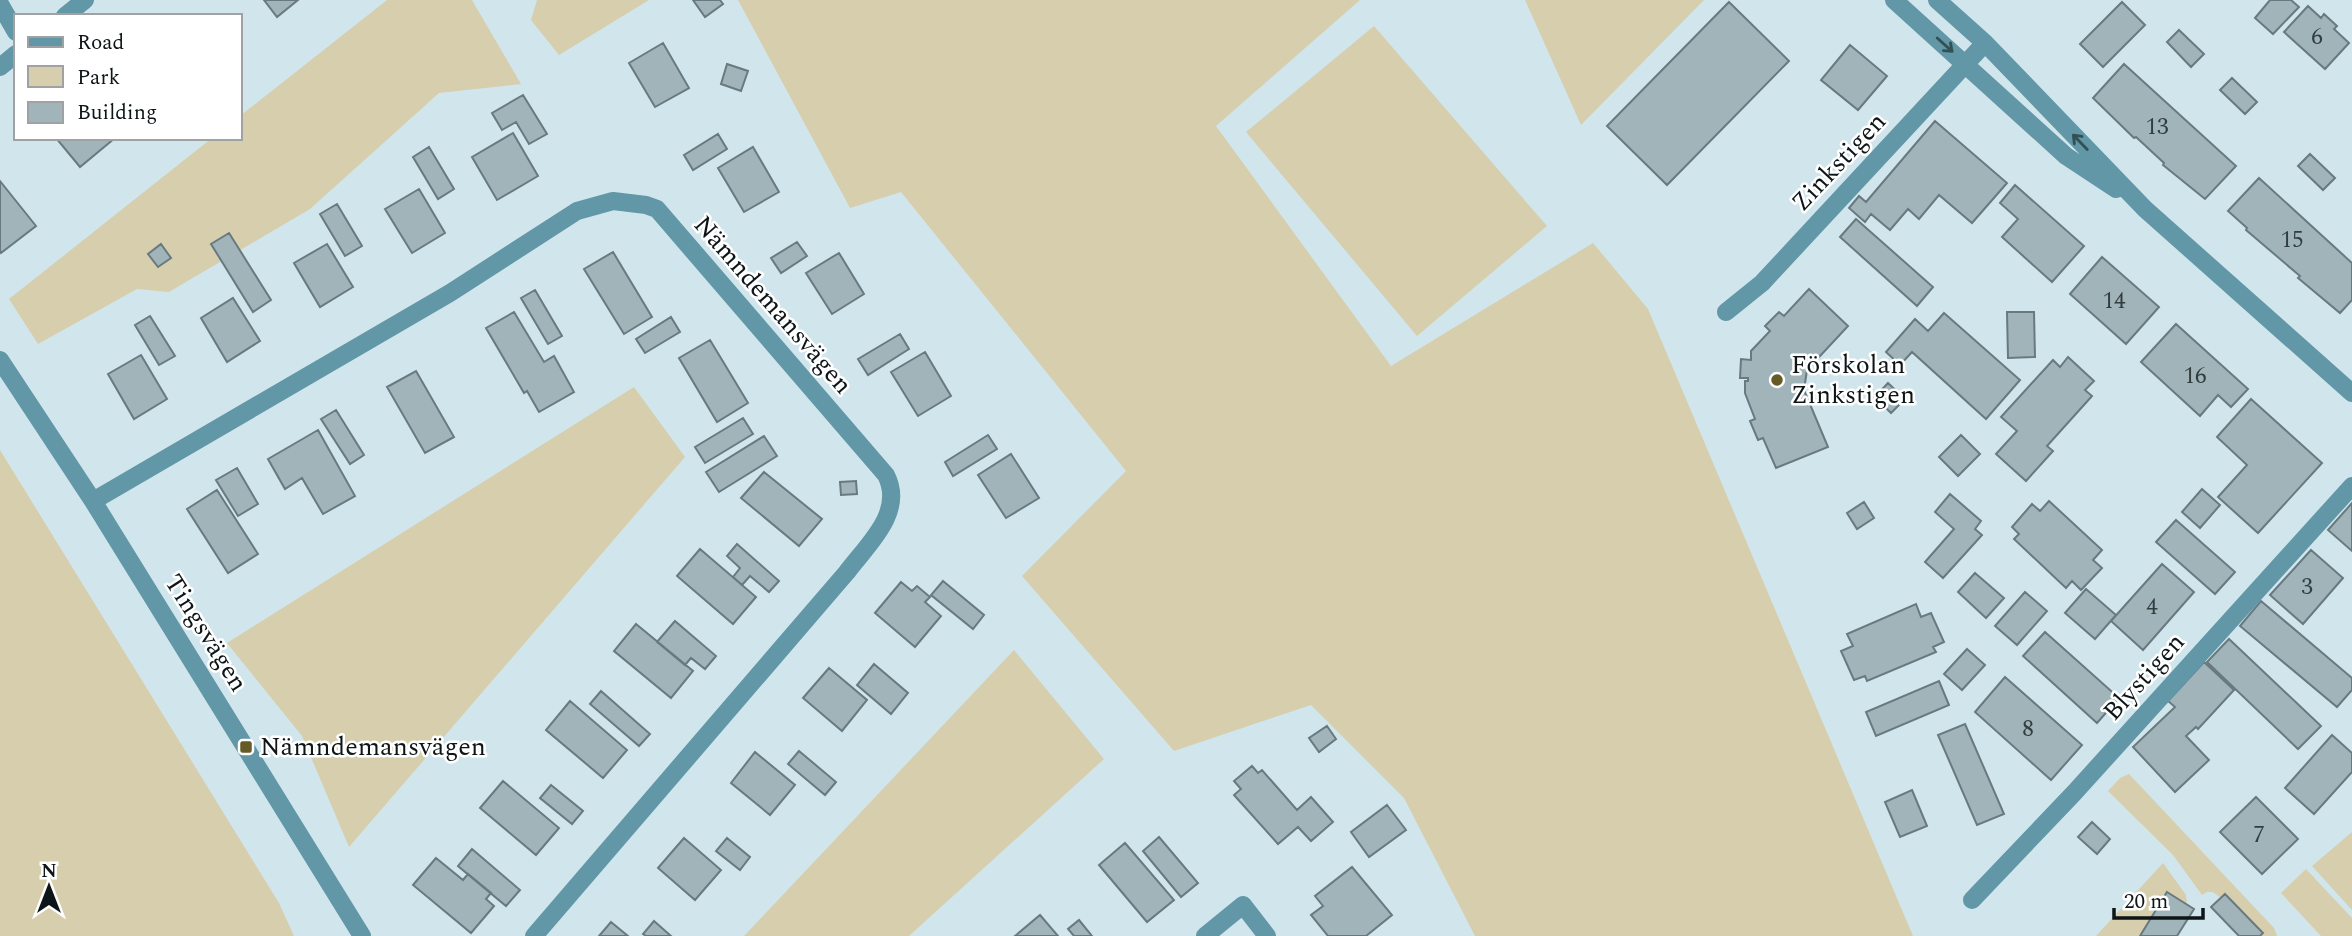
<svg xmlns="http://www.w3.org/2000/svg" width="2352" height="936" font-family="Spectral,serif">
<style>
.green{fill:#d6ceac}
.building{fill:#a0b4ba;stroke:#687a80;stroke-width:2}
.lines{fill:none;stroke-linecap:round;stroke-linejoin:round}
.minor{stroke:#6197a6;stroke-width:18}
.oneway{stroke:#335057}
.poi-dot{fill:#665a27;stroke:#fff;stroke-width:2.5}
.labels{text-anchor:middle;dominant-baseline:central;stroke-width:5;stroke-linejoin:round;paint-order:stroke}
.number-label{font-size:23px;fill:#323d40}
.street-label{font-size:26px;fill:#0e1517;stroke:#fff}
.poi-label{font-size:26px;fill:#0e1517;stroke:#fff;text-anchor:start}
</style>
<rect width="100%" height="100%" fill="#d1e6ec"/>
<path class="green" d="M387 0H472L521 84 439 93 310 209 169 292 137 289 38 344 9 299 212 138H240V116Z
M537 0H649L559 55 531 20Z
M738 0H1360L1216 126 1391 366 1593 243 1648 309 1913 936H1475L1404 798 1311 705 1174 751 1022 576 1126 471 901 192 850 208Z
M1525 0H1704L1581 125Z
M1374 26 1547 226 1417 336 1246 132Z
M634 387 685 457 349 847 302 736 227 643Z
M0 450 279 903 294 936H0Z
M1014 650 1104 759 909 936H744Z
M2129 774 2274 928 2277 936H2260L2262 933 2226 894 2221 898 2213 892H2207L2202 895 2173 855 2108 791 2120 778Z
M2352 832V910L2312 866Z
M2163 863 2186 895 2187 904 2140 936H2096Z
M2306 869 2352 918V936H2321L2281 893Z"/>
<path class="building" d="M264 0H298L277 17Z
M693 0H720L723 4 705 17Z
M2270 0H2291L2299 7 2273 34 2255 18Z
M1729 2 1789 61 1667 185 1607 126Z
M2122 2 2145 25 2103 67 2080 44Z
M2308 6 2321 18 2324 14 2337 26 2334 29 2349 43 2325 69 2284 32Z
M2179 30 2204 54 2191 67 2167 42Z
M663 43 689 88 655 107 629 63Z
M1850 45 1887 76 1858 110 1821 80Z
M727 64 748 71 741 91 721 84Z
M2124 64 2236 166 2205 199 2163 165 2164 163 2136 137 2134 138 2093 98Z
M2232 78 2257 102 2245 114 2220 90Z
M523 95 547 134 529 144 516 122 502 130 492 113Z
M1935 121 2007 183 1972 223 1939 195 1919 219 1908 209 1890 230 1871 214 1865 222 1849 208 1859 196 1866 202Z
M513 133 538 176 497 200 472 157Z
M718 134 727 149 693 170 684 155Z
M56 138H115L80 167Z
M429 147 454 189 438 199 413 157Z
M753 147 779 192 744 212 718 168Z
M2310 154 2335 178 2323 190 2298 166Z
M2259 178 2352 263V300L2340 313 2298 278 2300 276 2246 230 2247 228 2228 211Z
M0 181 36 226 1 253 0 251Z
M2015 185 2084 246 2052 282 2002 237 2018 219 2000 203Z
M419 189 445 233 412 253 385 209Z
M337 204 362 246 345 256 320 214Z
M1856 219 1933 287 1917 306 1840 237Z
M229 233 271 300 253 312 211 244Z
M797 242 807 256 781 273 771 258Z
M161 244 171 258 158 267 148 254Z
M327 244 353 287 320 307 294 263Z
M613 252 652 317 624 334 584 269Z
M839 253 864 294 832 314 806 273Z
M2102 257 2159 307 2126 344 2070 294Z
M1809 289 1848 326 1807 370 1804 390 1828 447 1776 468 1763 438 1758 440 1750 421 1755 419 1745 393V381H1748V378H1740L1741 359 1751 360V351L1770 331 1765 326 1779 312 1784 316Z
M535 290 562 336 548 344 521 298Z
M233 298 260 341 227 362 201 318Z
M514 312 544 362 554 356 574 392 539 412 527 391 524 393 486 328Z
M2007 312H2034L2035 357 2008 358Z
M1944 313 2020 380 1986 419 1912 352 1900 365 1886 352 1915 319 1928 331Z
M150 316 175 356 159 365 135 325Z
M671 317 680 332 645 353 636 339Z
M2176 324 2248 389 2231 407 2218 395 2200 416 2141 362Z
M900 334 909 349 868 375 858 359Z
M710 340 748 403 717 422 679 358Z
M925 352 951 396 918 416 891 372Z
M141 355 167 399 134 419 108 374Z
M2068 357 2094 381 2085 390 2092 396 2047 446 2053 451 2026 481 1996 454 2017 431 2001 417 2053 360 2060 367Z
M416 371 454 437 425 453 387 387Z
M1888 383 1905 399 1891 413 1875 397Z
M2251 399 2322 463 2258 533 2218 497 2247 465 2217 437Z
M336 410 364 455 350 464 321 419Z
M743 418 753 434 705 463 695 447Z
M318 430 355 496 323 514 302 478 285 489 268 459Z
M988 435 997 449 953 476 945 462Z
M1961 435 1980 454 1958 476 1939 457Z
M764 436 777 456 719 492 706 472Z
M1011 454 1039 498 1006 518 978 475Z
M237 468 258 504 238 516 216 480Z
M764 472 822 519 799 546 741 498Z
M856 481 857 494 841 495 840 482Z
M2202 489 2220 505 2200 528 2182 512Z
M217 490 258 554 228 573 187 509Z
M1950 494 1981 521 1975 529 1982 535 1943 578 1925 562 1954 529 1935 512Z
M2049 501 2102 550 2093 560 2102 568 2081 590 2072 581 2066 588 2014 539 2019 534 2012 527 2032 504 2040 511Z
M1864 502 1874 518 1857 529 1847 513Z
M2352 503V551L2328 530Z
M2176 520 2235 572 2215 594 2156 542Z
M737 544 779 581 769 592 750 576 742 585 733 577 740 568 727 556Z
M700 549 756 597 733 624 677 576Z
M2311 550 2343 578 2303 624 2270 595Z
M2162 564 2194 592 2143 650 2111 621Z
M1975 573 2004 598 1986 618 1958 592Z
M943 581 984 615 973 629 931 595Z
M901 582 912 591 917 586 930 597 925 602 941 616 915 647 875 613Z
M2086 589 2116 615 2095 639 2065 613Z
M2025 592 2047 611 2017 645 1995 626Z
M2261 601 2352 678V690L2337 707 2240 626Z
M1916 604 1921 617 1931 613 1944 642 1933 647 1936 652 1867 681 1865 676 1854 680 1841 651 1853 646 1847 634Z
M675 621 716 656 705 669 691 658 685 665 657 642Z
M636 624 693 671 671 698 614 651Z
M2045 632 2119 698 2097 723 2023 656Z
M2229 639 2321 726 2298 749 2207 662Z
M1967 649 1985 665 1962 690 1944 674Z
M2204 662 2234 690 2198 729 2196 727 2186 736 2209 760 2175 792 2133 747 2175 707 2168 701Z
M874 664 908 693 891 714 857 685Z
M829 668 867 700 842 731 803 698Z
M2005 677 2082 745 2051 780 1975 712Z
M1939 681 1949 705 1876 736 1866 712Z
M601 691 650 734 639 746 590 704Z
M570 701 627 750 603 778 546 730Z
M1965 724 2004 814 1977 825 1938 735Z
M1327 726 1336 739 1319 752 1309 738Z
M2332 735 2352 753V772L2314 814 2285 788Z
M799 751 836 782 825 795 788 764Z
M755 752 795 785 770 815 731 783Z
M1252 766 1258 773 1262 770 1297 810 1311 797 1333 822 1311 841 1298 827 1278 844 1234 795 1241 789 1234 781Z
M503 781 559 828 536 855 480 808Z
M551 785 583 811 572 824 540 798Z
M1912 790 1927 826 1900 837 1885 802Z
M2256 797 2298 839 2262 874 2220 832Z
M1387 805 1406 830 1369 857 1351 832Z
M2092 822 2110 839 2097 854 2078 837Z
M1159 837 1198 883 1181 897 1143 851Z
M684 838 721 870 695 900 658 868Z
M727 838 750 857 740 870 716 851Z
M1125 843 1174 900 1147 922 1099 865Z
M472 849 520 890 506 906 458 866Z
M436 858 463 880 468 874 491 893 486 899 494 906 471 933 413 885Z
M1352 867 1392 915 1366 936H1328L1311 915 1323 906 1315 896Z
M2167 892 2194 909 2177 936H2140Z
M2225 894 2263 933 2260 936H2239L2211 907Z
M1040 915 1058 936H1015Z
M1079 920 1092 936H1074L1068 929Z
M654 921 671 936H646L643 934Z
M611 922 628 936H599Z"/>
<g class="lines">
<path class="minor" d="M1894 0 2066 156 2116 189
M1937 0 1985 43 2145 209 2352 393
M0 4 16 32
M65 16 85 0
M0 67 16 54
M1726 312 1762 283 1985 43
M0 360 93 501 362 936
M93 501 450 293 577 211 613 201 646 205 657 209 886 475C905 512 868 544 847 572L534 936
M1972 900 2074 793 2352 486
M1205 936 1243 905 1267 936"/>
</g>
<defs><path id="oneway-shaft" d="M-6 0H5M1.5-3L5.5 0L1.5 3" fill="none" stroke-width="1.6" stroke-linecap="round" stroke-linejoin="round" transform="scale(1.75)"/></defs>
<g class="oneway">
<use href="#oneway-shaft" transform="translate(1945 45) rotate(42)"/>
<use href="#oneway-shaft" transform="translate(2080 142) rotate(-134)"/>
</g>
<g class="poi-dot">
<circle cx="1777" cy="380" r="7"/>
<rect x="239" y="740" width="14" height="14" rx="3.5"/>
</g>
<g class="labels">
<g class="number-label">
<text x="2317" y="37">6</text>
<text x="2157" y="127">13</text>
<text x="2292" y="240">15</text>
<text x="2114" y="301">14</text>
<text x="2195" y="376">16</text>
<text x="2307" y="587">3</text>
<text x="2152" y="607">4</text>
<text x="2028" y="729">8</text>
<text x="2259" y="835">7</text>
</g>
<g class="street-label">
<text transform="translate(1839 162) rotate(-47)">Zinkstigen</text>
<text transform="translate(773 305) rotate(49)">Nämndemansvägen</text>
<text transform="translate(206 633) rotate(58)">Tingsvägen</text>
<text transform="translate(2144 677) rotate(-48)">Blystigen</text>
</g>
<g class="poi-label">
<text x="1791" y="365">Förskolan<tspan x="1791" dy="30">Zinkstigen</tspan></text>
<text x="260" y="747">Nämndemansvägen</text>
</g>
</g>
<rect x="14" y="14" width="228" height="126" fill="#ffffff" stroke="#9fa1a2" stroke-width="2"/>
<rect x="28" y="37" width="35" height="10" fill="#6197a6" stroke="#9fa1a2" stroke-width="2"/>
<text x="77" y="49" font-size="21" fill="#0e1517">Road</text>
<rect x="28" y="66" width="35" height="21" fill="#d6ceac" stroke="#9fa1a2" stroke-width="2"/>
<text x="77" y="84" font-size="21" fill="#0e1517">Park</text>
<rect x="28" y="102" width="35" height="21" fill="#a0b4ba" stroke="#9fa1a2" stroke-width="2"/>
<text x="77" y="119" font-size="21" fill="#0e1517">Building</text>
<g transform="translate(49 887)" stroke="#ffffff" stroke-width="5" paint-order="stroke">
<path d="M0-5L12 26L0 18L-12 26Z" fill="#0e1517"/>
<text y="-10" font-size="19" font-weight="bold" text-anchor="middle" fill="#0e1517">N</text>
</g>
<path d="M2114 908v10h89v-10" fill="none" stroke="#0e1517" stroke-width="3.5"/>
<text x="2124" y="908" font-size="21" fill="#0e1517" stroke="#ffffff" stroke-width="5" paint-order="stroke">20 m</text>
</svg>
